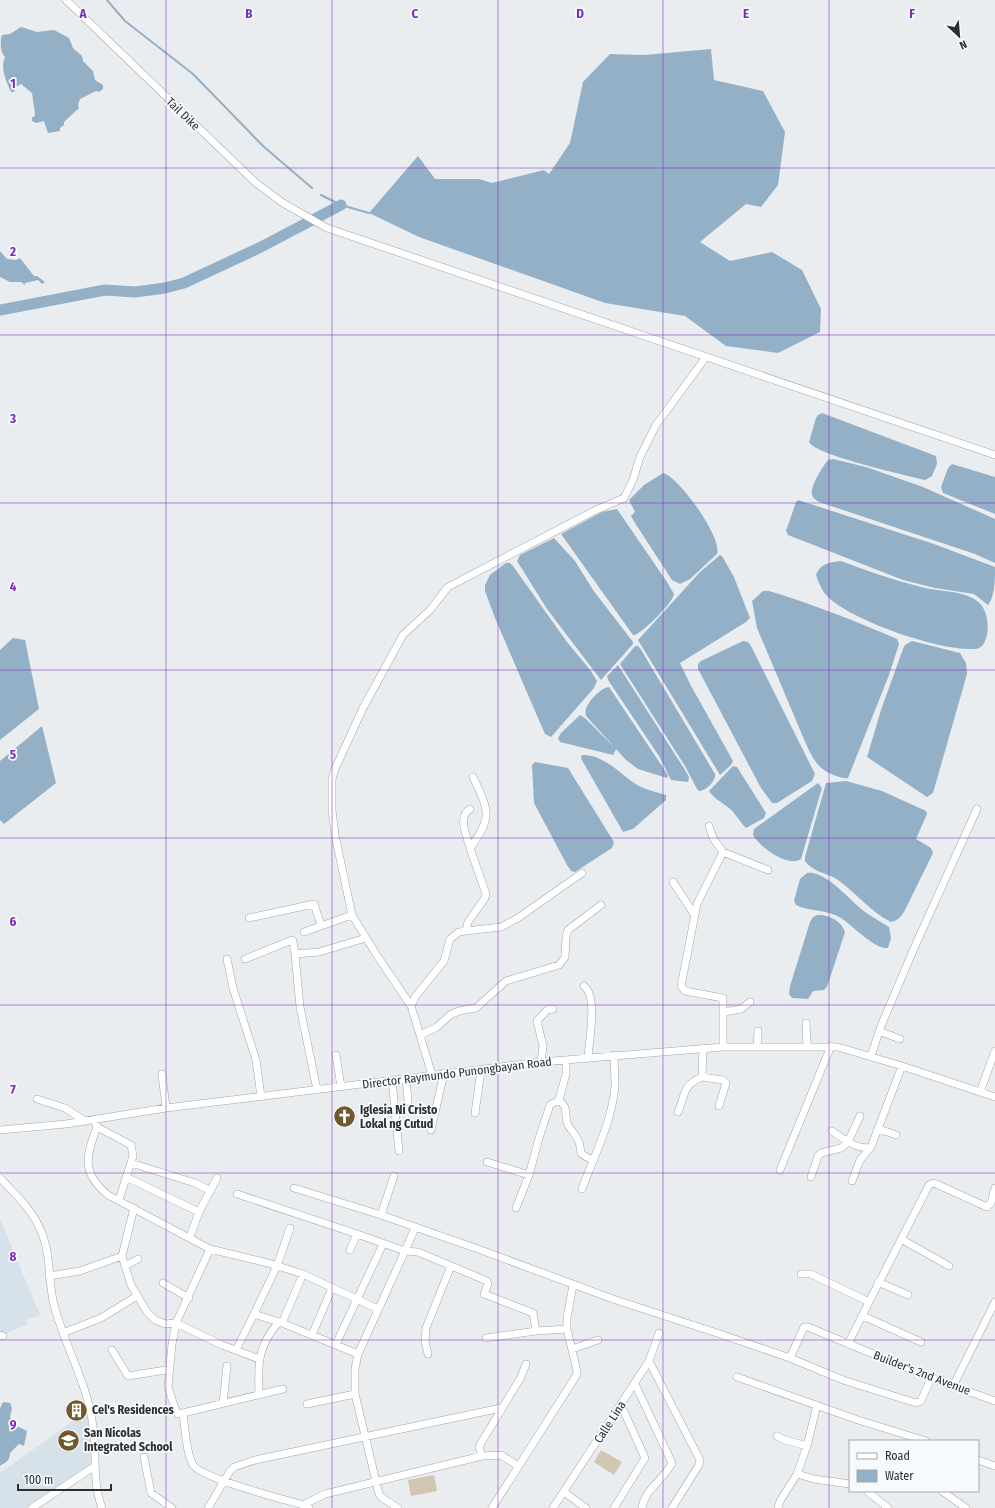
<svg xmlns="http://www.w3.org/2000/svg" width="995" height="1508" font-family="'Fira Sans Condensed',sans-serif">
<style>
.built{fill:#d7e1ea}
.green{fill:#d2c6b0}
.water{fill:#94b0c7}
.lines{fill:none;stroke-linecap:round;stroke-linejoin:round}
.stream{stroke:#94b0c7;stroke-width:2}
.river{stroke:#94b0c7;stroke-width:11}
.minor-casing{stroke:#a2a6a9;stroke-width:8}
.minor{stroke:#fff;stroke-width:7}
.grid{fill:none;stroke:#7b2cbf;stroke-width:1;stroke-opacity:0.55}
.labels{text-anchor:middle;dominant-baseline:central;stroke-width:3.5;stroke-linejoin:round;paint-order:stroke}
.street-label{font-size:12px;fill:#2c2e2f;stroke:#f6fafd}
.poi-label{font-size:12px;font-weight:bold;fill:#2c2e2f;stroke:#f6fafd;text-anchor:start}
.grid-label{font-size:13px;text-anchor:middle;font-weight:bold;fill:#7b2cbf;stroke:#f6fafd;stroke-width:3.5;stroke-linejoin:round;paint-order:stroke}
</style>
<rect width="100%" height="100%" fill="#e9edf0"/>
<path class="built" d="M0 1219 40 1315 27 1320 28 1324 3 1335 0 1333Z
M89 1415 94 1462 27 1508H0V1473L77 1418Z"/>
<path class="green" d="M601 1450 622 1462 614 1475 594 1462Z
M434 1475 437 1491 411 1496 408 1480Z"/>
<path class="water" d="M21 27 37 32 54 30 69 38 73 48 82 56 83 61 93 71 95 80 103 85V89L99 92 96 91 80 99 78 105 79 108 64 122V125L60 128V131L48 133 44 121 36 123 32 121V117H34L35 114 32 93 21 84 16 87 14 92H11C6 80 0 69 5 57 0 52 0 41 2 35L10 34Z
M711 49 714 80 763 91 785 132 778 185 761 207 746 204 700 242 730 261 772 252 802 270 821 309 820 332 778 353 726 346 685 316 605 303 419 237 369 213 418 156 435 179H479L492 183 544 170 549 174 570 143 583 82 610 54 644 55Z
M0 251 7 259 16 260 20 258 34 276H37L45 282 42 284 38 280 25 283V285L21 282H10L0 277Z
M822 413 936 456 937 464 932 476 925 480C905 475 815 455 809 442L816 418 818 415Z
M833 459 866 467 923 487 995 519V563L975 554 819 502C816 500 813 498 812 495 810 486 823 466 828 460Z
M952 464 995 477V514L943 493 941 487 948 468Z
M663 473C678 476 723 538 717 554L690 579 680 584 672 580 635 523 631 516 635 512 629 500 644 485Z
M798 500 934 544 995 567C995 578 995 597 988 605L974 594 935 588 903 580 788 535 786 531 796 502Z
M617 509 667 582 674 594C673 603 644 631 635 635H633L561 534 602 512Z
M554 538 575 561 593 590 633 642V644L601 680 547 609 517 561 520 555Z
M720 555 722 556 734 577 750 618 746 622 680 663 690 684 733 761 731 765 720 775 638 640 700 572Z
M841 561C867 571 894 580 921 587 939 592 963 590 977 601 987 608 989 624 987 635 985 642 983 648 975 649 939 651 857 622 830 599 823 593 819 584 816 575 820 564 829 562 841 561Z
M506 563H510L513 566 567 642 591 671 597 681 594 688 551 737 545 734 541 725 495 618 485 591V585L490 575Z
M763 591H769C813 604 855 621 897 639L899 644 889 675 848 778C843 779 840 777 836 776 817 769 814 760 806 744L757 628 752 601Z
M13 638 25 640 39 709 0 740V650Z
M743 641 748 642 751 646 815 774 812 781 777 803H772L761 788 698 669V664L701 661Z
M912 641 960 653 966 663 967 674 933 793 927 797 867 757 881 710 903 649 905 645Z
M635 646H638L640 648 715 774C716 781 706 791 699 791L697 789 685 766 620 664Z
M618 665 685 770 689 777 688 782 671 780 659 756 608 680 607 676Z
M609 687 668 775 667 778 638 769 626 760 586 716C582 706 600 688 609 687Z
M580 715 586 719 616 749 613 755 560 742 558 738 561 733Z
M42 726 56 783 4 824 0 820V761Z
M582 755C605 754 621 776 639 786 647 790 657 792 666 795V800L633 829 623 832 583 762 581 758Z
M535 762 568 768 614 842 612 848 575 872 571 871 567 865 534 803 532 765Z
M733 766 737 767 766 813 764 818 746 828C740 822 736 814 729 808 722 802 714 799 709 791Z
M846 781 882 791 926 811 927 814 916 839 931 848 933 853 904 912C900 918 898 920 891 922 870 912 855 891 835 878 825 873 812 871 805 861V857L826 783Z
M818 783 822 788 801 859C787 868 760 847 753 835L754 829Z
M807 873C826 870 850 901 865 912 872 917 881 922 889 927L891 938 888 948C875 950 852 925 841 918 827 909 810 912 796 905L794 901 800 879Z
M817 915C828 914 842 921 845 932L827 987 824 990 813 991 808 999 792 998 789 994 790 986 810 922 813 917Z
M3 1402 10 1403 12 1408 10 1417 15 1425 27 1431 24 1446 19 1444 10 1453C10 1461 6 1462 0 1466V1408Z"/>
<g class="lines">
<path class="stream" d="M107 0 125 21 193 74 263 146 312 188
M321 195 341 205 369 213"/>
<path class="river" d="M0 310 105 290 135 292 165 288 184 283 259 248 341 205"/>
<defs>
<path id="minor" d="M66 0 256 183 283 203 327 228 995 455
M473 777C489 811 493 817 470 848L486 894 485 898 468 922 466 931 501 927 518 918 582 873
M709 826 713 838 723 852
M470 848C467 836 457 817 470 809
M673 882 694 914
M249 918 314 904 321 925
M304 932 352 915
M227 959 233 988 256 1060 261 1097
M245 959 292 940 293 941 295 954
M584 986C598 996 589 1041 588 1057
M411 1006 415 997 444 961 450 939 459 932 466 931
M724 1012 741 1009 750 1002
M806 1023 807 1046
M879 1031 900 1039
M420 1035 411 1006 378 957 352 915 335 835 332 810V779L335 769 363 708 403 635 430 610 448 587 596 510 624 498 633 480 640 457 656 425 706 357
M723 1047V998L685 991 681 986 697 904 723 852 768 870
M757 1047 758 1031
M703 1048 702 1077 723 1080 726 1083 719 1106
M336 1055 341 1087
M871 1056 881 1026 915 946 977 809
M566 1061V1074L559 1100C569 1109 564 1112 567 1122 568 1128 574 1132 577 1138 585 1151 573 1153 594 1160
M541 1062 543 1046 537 1021 547 1010 553 1009
M162 1074 166 1108
M432 1075 420 1035 437 1027 450 1015 459 1011 476 1008 506 981 559 965 565 957 566 937 568 930 601 905
M406 1078 408 1101
M392 1080 399 1151
M317 1090 300 1007 295 954 319 952 366 938
M980 1092 995 1051
M37 1099 65 1108 85 1121
M678 1112C686 1095 681 1086 702 1077
M475 1113 481 1070
M94 1119 97 1127C86 1156 81 1173 108 1195L210 1249 268 1263 303 1274 378 1309
M97 1127 131 1145 133 1156 119 1200
M879 1129 896 1135
M0 1130 66 1124 166 1108 541 1062 723 1047H838L902 1066 995 1097
M431 1130 444 1073
M832 1131C843 1138 858 1151 871 1147
M487 1162 529 1175 539 1138 550 1105 559 1100
M131 1163 195 1183 211 1191
M780 1170 831 1046
M126 1177 199 1212
M811 1177 818 1156 821 1153 841 1148 848 1142 860 1116
M0 1178C16 1195 32 1209 41 1231 51 1253 48 1282 54 1305 65 1347 88 1384 93 1427 97 1453 92 1482 102 1508
M852 1181 860 1160 871 1147 902 1066
M294 1188 381 1215 478 1249 613 1299 717 1333 790 1358 843 1380 916 1403 921 1401 931 1378
M582 1189C594 1156 612 1122 615 1086 615 1076 614 1065 614 1055
M237 1194 357 1234
M134 1208 122 1256 131 1285 147 1312 155 1320 165 1324 176 1323 222 1345 259 1359
M516 1208 529 1175
M381 1215 394 1176
M290 1228 277 1266 254 1314 282 1323 358 1354
M415 1228 405 1251 418 1252 487 1281 488 1284 484 1294 533 1313 536 1331
M190 1237 199 1212 217 1178
M901 1239 949 1266
M350 1250 357 1234 405 1251 358 1354 355 1369V1394L379 1494 381 1497 398 1508
M125 1266 138 1259
M801 1274H811L869 1302 848 1344
M49 1276 80 1271 122 1256
M878 1282 908 1295
M163 1283 189 1298
M869 1302 929 1185 934 1183 987 1207 991 1203 995 1188
M863 1316 921 1342
M282 1323 303 1274
M63 1333 101 1318 137 1296
M0 1335 3 1336
M312 1335 332 1288
M486 1338 536 1331 567 1329
M336 1344 383 1244
M572 1349 598 1340
M112 1350 128 1376 166 1370 170 1371
M236 1350 254 1314
M428 1354 425 1341 426 1328 451 1266
M790 1358 804 1327H808L931 1378 995 1401
M649 1361 700 1460 699 1465 672 1508
M737 1377 858 1420 926 1441
M635 1384 672 1463C664 1480 645 1488 642 1508
M953 1386 995 1302
M283 1389 183 1413C185 1427 186 1453 193 1465 203 1479 283 1499 303 1505L309 1508
M259 1395C258 1365 257 1346 279 1322
M223 1403 227 1366
M307 1404 355 1394
M183 1413 178 1414 176 1411 168 1387 172 1344 176 1323 210 1249
M777 1436 785 1440 807 1446
M482 1456 479 1447 481 1443 521 1377 526 1364
M144 1457 151 1493 172 1508
M978 1460 995 1466
M797 1474 807 1446 817 1405
M867 1491 888 1508
M942 1491 966 1508
M564 1492 586 1508
M303 1505 325 1494 482 1456 501 1455 518 1466
M32 1508 95 1466
M208 1508 230 1471 234 1467 255 1460 501 1408
M492 1508 576 1376 577 1371 567 1329V1318L573 1285
M553 1508 649 1361 659 1333
M614 1508 645 1458 621 1405
M778 1508 780 1501 797 1474 814 1479 850 1484"/>
</defs>
<use href="#minor" class="minor-casing"/>
<use href="#minor" class="minor"/>
</g>
<path class="grid" d="M166 0V1508M332 0V1508M498 0V1508M663 0V1508M829 0V1508M0 168H995M0 335H995M0 503H995M0 670H995M0 838H995M0 1005H995M0 1173H995M0 1340H995"/>
<defs>
<symbol id="church-disc" viewBox="-11 -11 22 22"><circle r="9.5" fill="#705a2a" stroke="#f6fafd"/><path d="M-1.2-6h2.4v3.5h3.3v2.4h-3.3V6h-2.4V-.1h-3.3v-2.4h3.3Z" fill="#fff"/></symbol>
<symbol id="building-disc" viewBox="-11 -11 22 22"><circle r="9.5" fill="#705a2a" stroke="#f6fafd"/><path d="M-4-6H4V6H1V3H-1V6H-4ZM-2.5-4.3h1.7v1.8h-1.7ZM.8-4.3h1.7v1.8H.8ZM-2.5-1h1.7V.8h-1.7ZM.8-1h1.7V.8H.8Z" fill="#fff"/></symbol>
<symbol id="school-disc" viewBox="-11 -11 22 22"><circle r="9.5" fill="#705a2a" stroke="#f6fafd"/><path d="M0-5L7-2L0 1L-7-2ZM-4 1L0 2.5L4 1V4Q0 6-4 4Z" fill="#fff"/></symbol>
</defs>
<g fill-rule="evenodd">
<use href="#church-disc" x="332" y="1104" width="25" height="25"/>
<use href="#building-disc" x="64" y="1398" width="25" height="25"/>
<use href="#school-disc" x="56" y="1428" width="25" height="25"/>
</g>
<g class="labels">
<g class="street-label">
<text transform="translate(183 114) rotate(44)">Tail Dike</text>
<text transform="translate(457 1073) rotate(-7)">Director Raymundo Punongbayan Road</text>
<text transform="translate(922 1373) rotate(21)">Builder's 2nd Avenue</text>
<text transform="translate(610 1422) rotate(-57)">Calle Lina</text>
</g>
<g class="poi-label">
<text x="360" y="1110">Iglesia Ni Cristo<tspan x="360" dy="14">Lokal ng Cutud</tspan></text>
<text x="92" y="1410">Cel's Residences</text>
<text x="84" y="1433">San Nicolas<tspan x="84" dy="14">Integrated School</tspan></text>
</g>
</g>
<g class="grid-label">
<text x="83" y="18">A</text>
<text x="249" y="18">B</text>
<text x="415" y="18">C</text>
<text x="580" y="18">D</text>
<text x="746" y="18">E</text>
<text x="912" y="18">F</text>
<text x="13" y="88">1</text>
<text x="13" y="256">2</text>
<text x="13" y="423">3</text>
<text x="13" y="591">4</text>
<text x="13" y="759">5</text>
<text x="13" y="926">6</text>
<text x="13" y="1094">7</text>
<text x="13" y="1261">8</text>
<text x="13" y="1429">9</text>
</g>
<rect x="849" y="1440" width="130" height="52" fill="#f6fafd" stroke="#a5a8ab"/>
<rect x="857" y="1453" width="20" height="6" fill="#ffffff" stroke="#a5a8ab"/>
<text x="885" y="1460" font-size="12" fill="#2c2e2f">Road</text>
<rect x="857" y="1470" width="20" height="12" fill="#94b0c7" stroke="#a5a8ab"/>
<text x="885" y="1480" font-size="12" fill="#2c2e2f">Water</text>
<g transform="translate(959 36) rotate(154)" stroke="#f6fafd" stroke-width="3" paint-order="stroke">
<path d="M0-3L7 15L0 10L-7 15Z" fill="#2c2e2f"/>
<text y="-6" font-size="11" font-weight="bold" text-anchor="middle" fill="#2c2e2f">N</text>
</g>
<path d="M18 1484v6h93v-6" fill="none" stroke="#2c2e2f" stroke-width="2"/>
<text x="24" y="1484" font-size="12" fill="#2c2e2f" stroke="#f6fafd" stroke-width="3" paint-order="stroke">100 m</text>
</svg>
